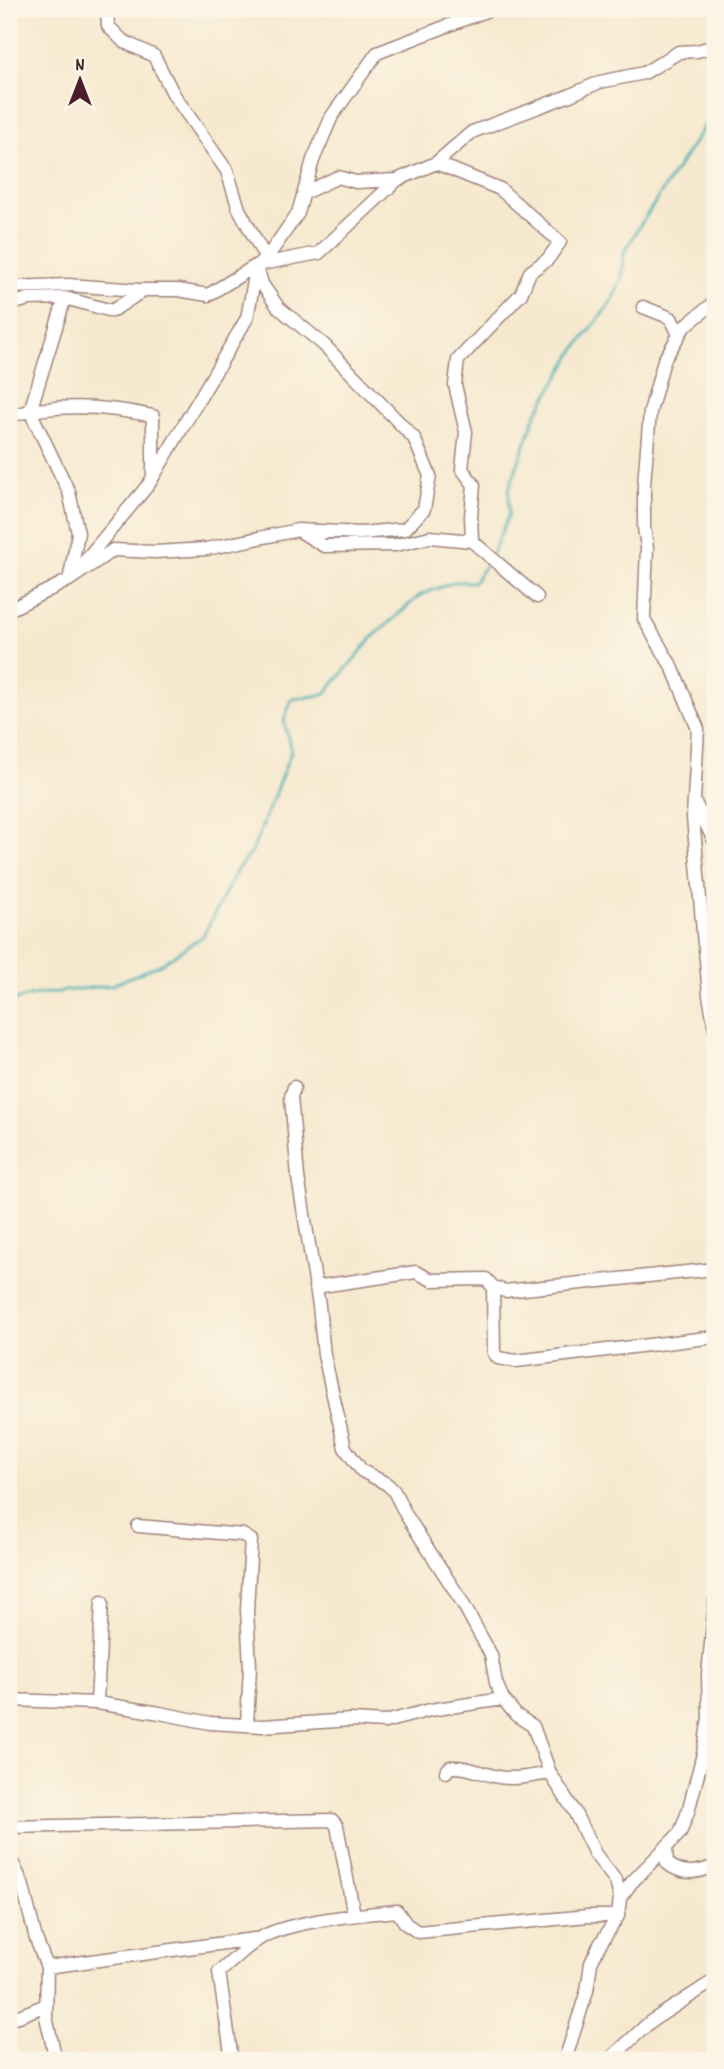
<svg xmlns="http://www.w3.org/2000/svg" width="724" height="2069" font-family="Dekko,sans-serif">
<style>
.lines{fill:none;stroke-linecap:round;stroke-linejoin:round}
.stream{stroke:#3caeb5;stroke-width:2.5}
.minor-casing{stroke:#a0847d;stroke-width:15}
.minor{stroke:#fff;stroke-width:12}
</style>
<rect width="100%" height="100%" fill="#fcf5e5"/>
<filter id="ink" filterUnits="userSpaceOnUse"><feTurbulence type="fractalNoise" baseFrequency=".0143" numOctaves="2"/><feDisplacementMap in="SourceGraphic" scale="14" xChannelSelector="R" yChannelSelector="G"/><feConvolveMatrix kernelMatrix="1 2 1 2 8 2 1 2 1" color-interpolation-filters="sRGB"/></filter>
<filter id="wash" filterUnits="userSpaceOnUse"><feTurbulence type="fractalNoise" baseFrequency=".00686" numOctaves="4" result="noise"/><feDisplacementMap in="SourceGraphic" scale="28" xChannelSelector="R" yChannelSelector="G"/><feGaussianBlur stdDeviation="1.57" result="paint"/><feColorMatrix in="noise" values="0 0 0 0 0 0 0 0 0 0 0 0 0 0 0 0 0 1.4 0 .05"/><feComposite in="paint" operator="in"/></filter>
<g filter="url(#wash)">
<rect width="100%" height="100%" fill="#f6e9cf"/>
<g class="lines">
<path class="stream" d="M492 554 509 514V489L536 414 575 350 612 301 622 278 624 253 637 230 715 110
M9 1002 33 995 112 985 161 964 203 936 238 868 252 852 291 752 284 720 292 699 324 695 373 637 420 595 455 582H474L489 560"/>
</g>
</g>
<g filter="url(#ink)">
<g class="lines">
<defs>
<path id="minor" d="M107 9 108 26 123 41 154 56 174 95 227 171 239 209 266 259
M436 163 500 189 560 242 548 259 530 272 521 294 458 360 455 385 466 432 462 469 474 485 471 516 472 541
M304 193 338 177 356 182 397 180 436 163 472 132 568 96 600 82 644 73 679 52 697 51 715 46
M258 270 262 284 278 307 324 345 414 438 430 476 424 509 405 529 361 533 298 530
M9 287 68 285 139 290H178L208 295 257 265 319 253 397 180
M715 302 684 327 664 360 650 412 644 484V527L647 548 644 619 673 669 698 729 693 817 704 944 715 963
M9 305 28 299 65 298
M643 307 671 318 679 335
M9 416C55 403 106 406 153 416V476
M70 576 78 533 69 492 30 411 65 298 112 311 144 290
M69 580 149 484 247 318 257 265 266 259 298 213 313 160 332 116 377 53 491 9
M9 610 69 580 113 550 155 552 206 549 298 530 324 546 396 545 430 537 472 541 537 597
M694 801 715 842
M705 949 709 995 715 1029
M294 1087 291 1097 298 1177 319 1306 324 1355 345 1448 362 1471 387 1484 394 1491 406 1515 461 1600 491 1655 496 1683 503 1699 516 1715 533 1726 550 1773 574 1811 595 1854 616 1881 620 1898
M315 1287 416 1272 432 1280 486 1279 493 1287 505 1291 715 1269
M493 1287 494 1353 498 1358 516 1361 715 1337
M138 1526 243 1535 251 1540 247 1610 250 1667 247 1725
M9 1700 97 1703 160 1713 210 1723 262 1726 351 1720 385 1722 430 1710 503 1699
M97 1703 102 1602
M446 1772 450 1767C467 1766 477 1772 494 1776 512 1781 532 1776 550 1773
M9 1827 332 1820 337 1826 354 1915
M666 1849 667 1863C682 1876 698 1873 715 1866
M9 1860 14 1866 22 1883 36 1939 47 1967 46 2017 56 2060
M47 1967 261 1938
M9 2020 46 2005
M232 2060 219 1972C233 1961 247 1946 262 1937 291 1921 362 1914 397 1911L406 1924 418 1932 588 1916H618
M565 2060 587 1991 591 1963 599 1946 618 1916 620 1898 632 1882 680 1833 688 1812 703 1754 709 1718 708 1675 715 1601
M609 2060 650 2022 715 1980"/>
</defs>
<use href="#minor" class="minor-casing"/>
<use href="#minor" class="minor"/>
</g>
</g>
<rect width="724" height="2069" fill="none" stroke="#fcf5e5" stroke-width="35"/>
<g transform="translate(80 80)" stroke="#fcf5e5" stroke-width="5" paint-order="stroke">
<path d="M0-5L12 26L0 18L-12 26Z" fill="#4a1f2b"/>
<text y="-10" font-size="19" font-weight="bold" text-anchor="middle" fill="#4a1f2b">N</text>
</g>
</svg>
